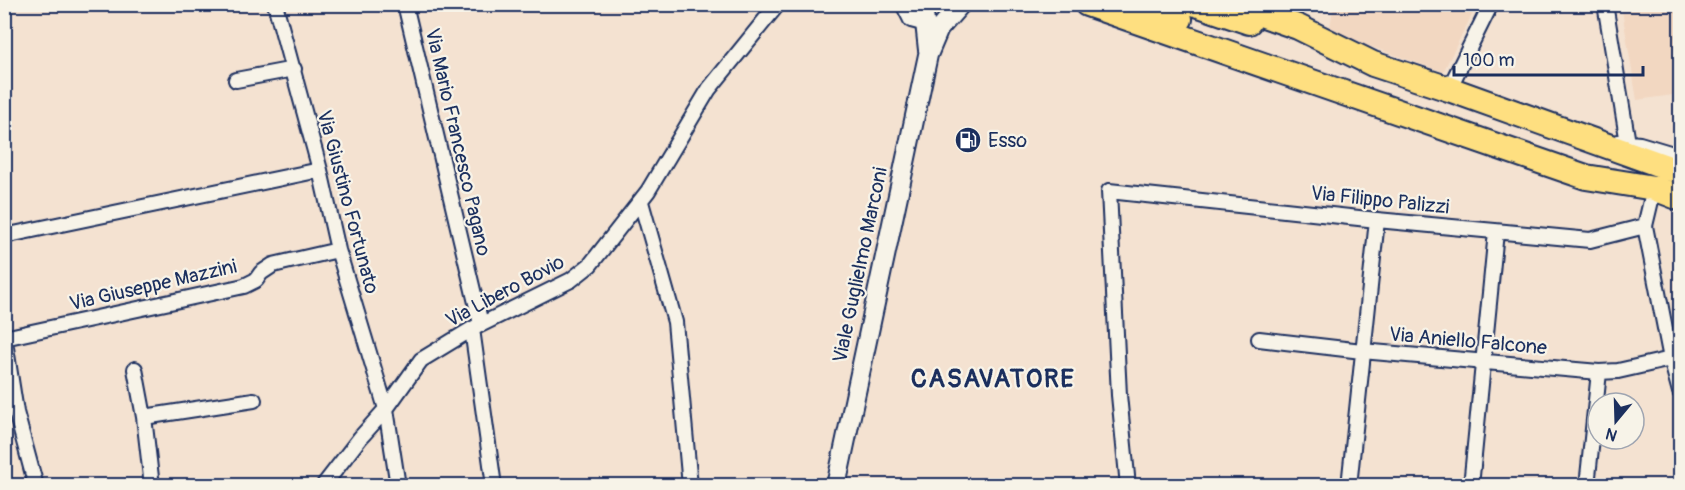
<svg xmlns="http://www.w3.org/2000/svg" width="1685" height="490" font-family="Pangolin,sans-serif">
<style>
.built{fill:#f2d7c1}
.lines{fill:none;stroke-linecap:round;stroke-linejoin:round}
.minor-casing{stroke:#1b2f5e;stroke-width:18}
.tertiary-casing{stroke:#1b2f5e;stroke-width:22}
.trunk-casing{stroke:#1b2f5e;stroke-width:28}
.minor{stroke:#f7f3e8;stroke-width:14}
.tertiary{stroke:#f7f3e8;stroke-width:18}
.trunk{stroke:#fedf80;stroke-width:24}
.labels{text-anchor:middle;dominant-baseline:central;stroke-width:4.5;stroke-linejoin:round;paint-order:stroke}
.poi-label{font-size:20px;fill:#1b2f5e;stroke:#f7f3e8;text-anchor:start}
.street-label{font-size:20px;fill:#1b2f5e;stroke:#f7f3e8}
.district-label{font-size:26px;font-weight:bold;letter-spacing:1.5px;fill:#1b2f5e;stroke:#f7f3e8}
</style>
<rect width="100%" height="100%" fill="#f4e2d1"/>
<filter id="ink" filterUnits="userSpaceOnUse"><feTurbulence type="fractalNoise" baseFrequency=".0167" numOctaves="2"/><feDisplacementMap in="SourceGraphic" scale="12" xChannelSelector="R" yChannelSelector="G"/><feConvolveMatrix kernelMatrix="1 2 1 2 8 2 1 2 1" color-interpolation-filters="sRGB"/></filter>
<g filter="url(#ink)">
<path class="built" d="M1334 5H1477L1443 72 1329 32Z
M1621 5H1680V61L1678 63 1680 77V94L1637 100Z"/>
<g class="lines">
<defs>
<path id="minor" d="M275 4 320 170 338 250 386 409 398 486
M405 4 481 324
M903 4 911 20 926 24
M1605 4 1628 143
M236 80 294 69
M1449 89 1491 4
M1618 142 1640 144 1680 156
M1654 188 1645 226 1671 359 1680 392
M641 202 675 322 690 486
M4 236 320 170
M472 329 494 486
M4 335 16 412 36 486
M4 338 244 286 256 280 261 273 273 265 338 250
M1259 339 1362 351 1599 372 1618 371 1671 359
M135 369 144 417 152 486
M144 417 254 400
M323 486 360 438 386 409 421 360 472 329 571 280 590 265 648 191 709 89 778 4
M1128 486 1119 395 1109 191 1377 220 1590 240 1645 226
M1349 486 1377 220
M1471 486 1496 232
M1587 486 1599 372"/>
<path id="tertiary" d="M923 4 928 50
M836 486 928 55 939 29 961 4"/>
<path id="trunk" d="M1087 4 1586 177 1654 188 1680 198
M1138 4 1180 19
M1196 4 1249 22
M1232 4 1298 27 1373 64 1449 89 1680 172"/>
</defs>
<use href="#minor" class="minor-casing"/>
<use href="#tertiary" class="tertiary-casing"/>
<use href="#trunk" class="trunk-casing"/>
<use href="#minor" class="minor"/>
<use href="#tertiary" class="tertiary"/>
<use href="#trunk" class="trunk"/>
</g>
</g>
<defs>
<symbol id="fuel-disc" viewBox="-11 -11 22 22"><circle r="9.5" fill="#1b2f5e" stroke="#f7f3e8"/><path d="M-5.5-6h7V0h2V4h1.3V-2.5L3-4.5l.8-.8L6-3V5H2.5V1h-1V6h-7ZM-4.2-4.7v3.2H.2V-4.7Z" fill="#fff"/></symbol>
</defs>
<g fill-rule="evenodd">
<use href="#fuel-disc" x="953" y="125" width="30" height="30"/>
</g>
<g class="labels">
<g class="poi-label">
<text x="988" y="140">Esso</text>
</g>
<g class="street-label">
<text transform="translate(458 142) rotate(77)">Via Mario Francesco Pagano</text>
<text transform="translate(1380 200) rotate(6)">Via Filippo Palizzi</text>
<text transform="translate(348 202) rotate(75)">Via Giustino Fortunato</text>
<text transform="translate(860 265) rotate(-78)">Viale Guglielmo Marconi</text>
<text transform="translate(153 285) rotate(-13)">Via Giuseppe Mazzini</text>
<text transform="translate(505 291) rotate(-28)">Via Libero Bovio</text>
<text transform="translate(1468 341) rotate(5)">Via Aniello Falcone</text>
</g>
<g class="district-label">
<text x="993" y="379">CASAVATORE</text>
</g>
</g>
<rect width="1685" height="490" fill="none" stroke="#f7f3e8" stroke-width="24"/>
<rect x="12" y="12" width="1661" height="466" fill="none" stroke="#1b2f5e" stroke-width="2" filter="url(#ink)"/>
<g transform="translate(1616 421) rotate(199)"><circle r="28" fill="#f7f3e8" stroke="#9fa5b1" stroke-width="1.5"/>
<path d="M0-4.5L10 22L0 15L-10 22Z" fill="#1b2f5e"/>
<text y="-9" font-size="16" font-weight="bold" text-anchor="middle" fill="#1b2f5e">N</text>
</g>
<path d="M1454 66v9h189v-9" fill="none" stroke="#1b2f5e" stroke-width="3"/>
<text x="1463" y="66" font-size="18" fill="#1b2f5e" stroke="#f7f3e8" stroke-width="4.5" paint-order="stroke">100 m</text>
</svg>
